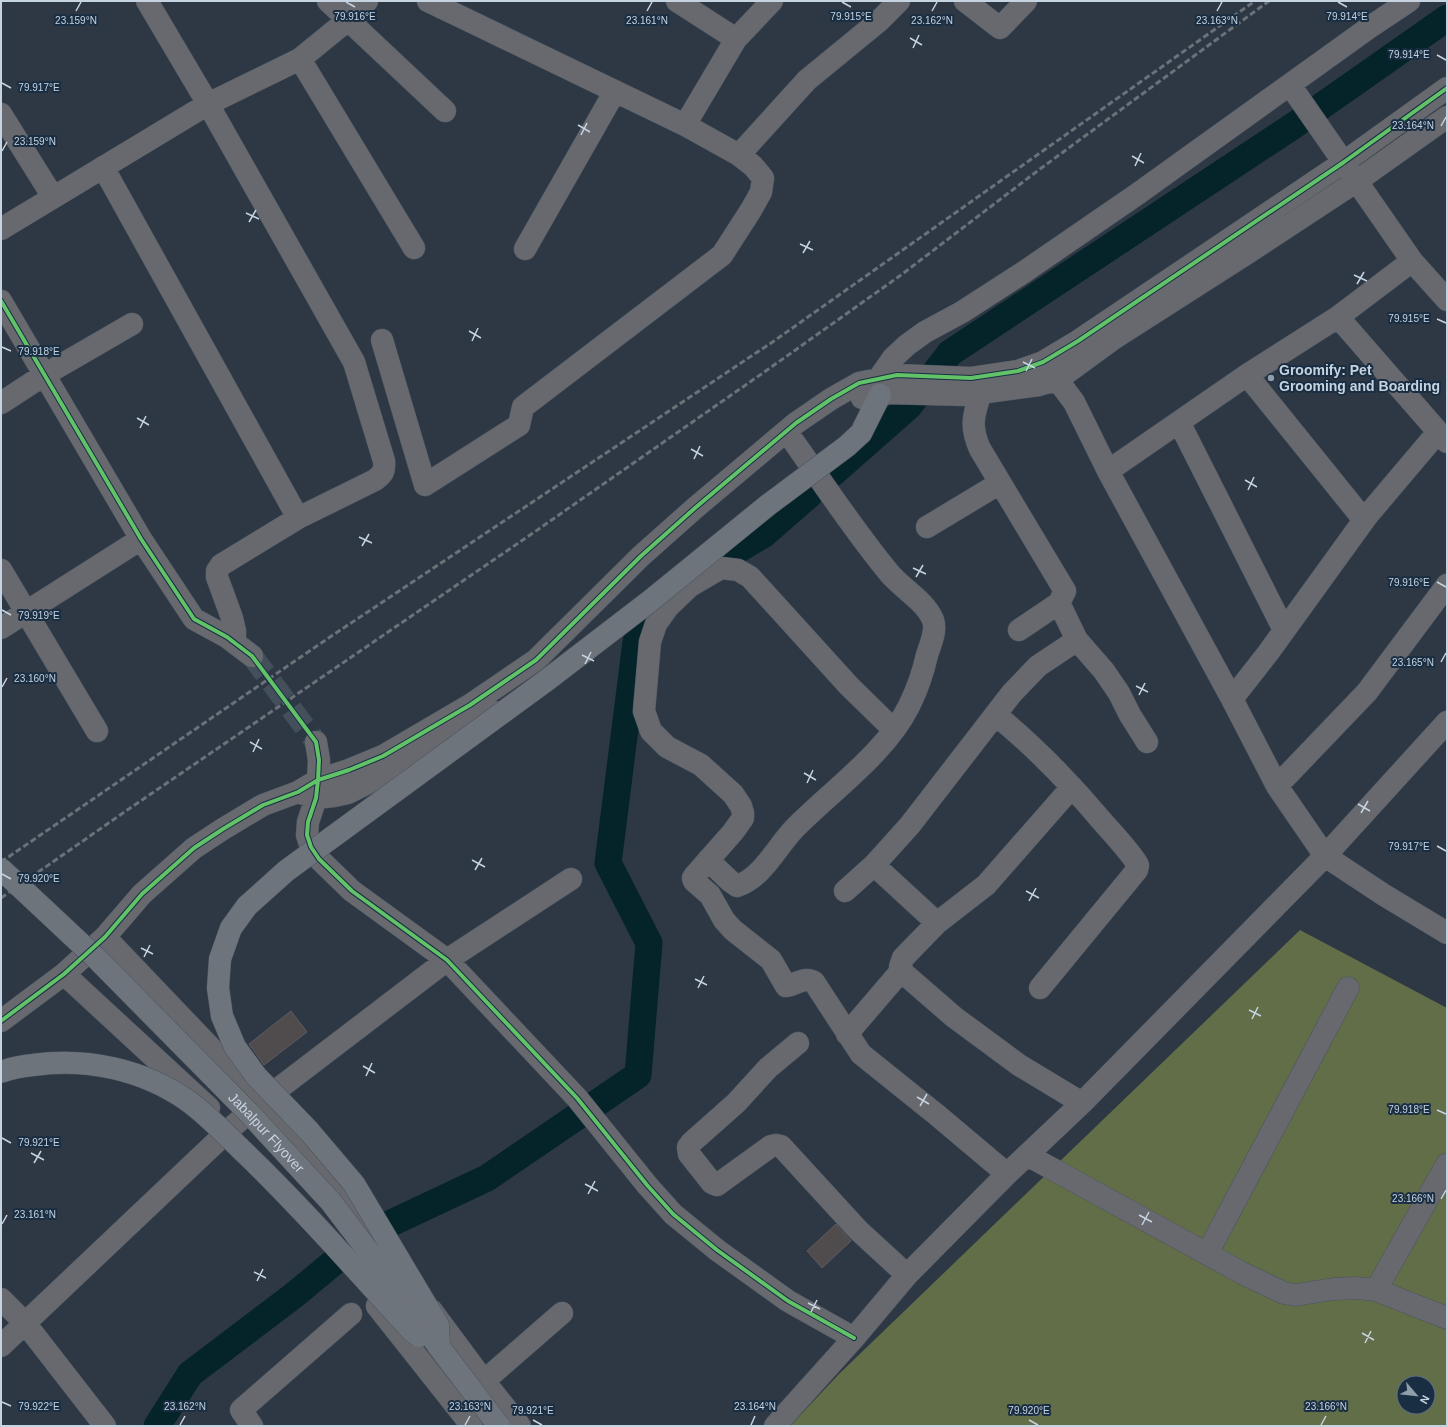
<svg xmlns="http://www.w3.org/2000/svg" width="1448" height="1427" font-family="Arial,sans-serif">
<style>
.forest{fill:#626e48;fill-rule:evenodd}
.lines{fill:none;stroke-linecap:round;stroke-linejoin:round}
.river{stroke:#042429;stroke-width:27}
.building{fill:#504c4e;stroke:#5e5c60}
.minor-tunnel{stroke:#444f5c;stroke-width:22;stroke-dasharray:22 11;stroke-linecap:butt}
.minor-casing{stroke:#4a545f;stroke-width:23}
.major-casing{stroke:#4a545f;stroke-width:23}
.minor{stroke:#67696f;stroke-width:22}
.major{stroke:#6e747b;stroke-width:22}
.rail{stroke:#6b7178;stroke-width:3;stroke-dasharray:6 3;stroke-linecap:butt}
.major-bridge-casing{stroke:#4a545f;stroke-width:23;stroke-linecap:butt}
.major-bridge{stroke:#6e747b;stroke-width:22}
.cycleway-casing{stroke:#192e43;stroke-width:6}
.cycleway{stroke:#61c268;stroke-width:4}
.ticks{fill:none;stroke:#c6d3e1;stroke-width:1.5}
.poi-dot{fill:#909daa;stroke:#192e43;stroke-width:1.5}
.labels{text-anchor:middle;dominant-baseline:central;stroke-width:4;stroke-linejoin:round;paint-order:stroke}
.poi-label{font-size:14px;font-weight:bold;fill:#c6d3e1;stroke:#192e43;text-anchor:start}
.street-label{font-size:14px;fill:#c6d3e1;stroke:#192e43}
.ticks-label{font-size:10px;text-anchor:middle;fill:#c6d3e1;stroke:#192e43;stroke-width:4;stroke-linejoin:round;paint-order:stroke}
</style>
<rect width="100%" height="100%" fill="#2d3844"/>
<path class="forest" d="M1300 930 1447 1008V1426H790L839 1374ZM1404 1383H1428V1407H1404Z"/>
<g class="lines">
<path class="river" d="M833 473 909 406 950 353 1296 124 1447 18
M694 576 763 535 809 495
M157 1426 190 1374 293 1296 368 1234 487 1178 638 1075 649 943 608 863 636 642 663 604"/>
</g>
<path class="building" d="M291 1011 307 1032 264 1065 249 1044Z
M836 1224 851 1241 822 1268 807 1251Z"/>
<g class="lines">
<path class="minor-tunnel" d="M252 656 316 742"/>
<defs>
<path id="minor" d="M147 1 208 104 354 362 384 461C385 471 383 474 375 480L298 518 221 565 217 571V577L232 618 235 631V643
M328 1 445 111
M677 1 736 39
M965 1 1000 28 1026 1
M300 59 414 248
M1290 85 1412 261 1447 300
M1 114 53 197
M685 125 736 39 772 1
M739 155 807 80 879 21 899 1
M103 167 298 518
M1 229 208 104 300 59 349 19 367 1
M525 249 615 91
M1 301 141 539 194 619 227 637 252 656
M1338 317 1447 442
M382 340 425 485 519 425 523 407 722 255 751 210 761 192 763 178 753 166 739 155 685 125 428 1
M1049 369 1074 402 1108 471 1232 699 1277 786 1325 856 1384 895 1447 933
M1247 375 1364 520
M874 385 893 358 907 345 925 332 962 312 1024 272 1136 195 1370 27 1409 1
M981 393C973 415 970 427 980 449L1065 591 1059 603 1077 640 1104 671 1119 693 1130 715 1147 742
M862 398 889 393 965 395 1039 385 1057 380 1113 339 1249 252 1357 181 1447 117
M1 403 44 375 132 324
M1179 422 1284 630
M1108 471 1247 375 1338 317 1412 261
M927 527 1000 483
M1 570 97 731
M1 628 141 539
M1019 630 1059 603
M1232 699 1268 653 1367 516 1438 432
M996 715C1035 747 1069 782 1101 820 1114 835 1128 849 1138 865L1137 870 1040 988
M894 730 849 686 750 577 738 570 721 568 690 586 668 607 656 624 650 642 644 711 651 731 667 747 701 765 733 794 741 806 743 813V818L733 832 696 874 693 878 694 881 710 895 724 920 733 930 771 960 786 986C796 985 804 976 814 982L861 1054 937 1115 1007 1174
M316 742 319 760 318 780 316 798 308 822 307 835 311 847 319 859 352 891 447 960 577 1098 647 1185 673 1214 717 1250 788 1301 854 1338
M1277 786 1367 692 1447 585
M1072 787 986 885 937 923 903 958 900 967 901 971 954 1017 1019 1065 1082 1103
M298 792 316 798 334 796 348 793 384 775 490 709
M708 860 730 881 737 886C762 878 776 848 794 829 830 792 886 753 909 706 917 690 923 673 927 655 930 645 937 631 933 620 926 602 903 589 890 574 855 532 825 486 794 442
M874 865 937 923
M845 891 874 865 910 825 1012 693 1038 666 1077 640
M105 937 250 1089 366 1224 382 1245
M64 974 209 1108
M1 1021 64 974 105 937 142 894 194 848 223 829 263 805 298 792 318 780 349 770 383 756 470 705 536 660 641 556 695 508 796 423 831 399 859 383 897 375 971 378 1018 371 1043 362 1078 341 1344 162 1447 88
M847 1034 901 971
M798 1043 768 1068 736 1103 692 1142 688 1147 689 1154 712 1183 717 1185 771 1146 776 1145 781 1146 858 1230 907 1275
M1027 1155 1242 1273 1284 1293 1295 1295 1334 1289 1357 1288 1376 1290 1447 1318
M1207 1254 1348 988
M1376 1290 1447 1164
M1 1299 25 1323 105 1426
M377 1306 472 1426
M432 1311 484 1381 520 1426
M1 1346 231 1128 261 1102 447 960 571 879
M484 1381 562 1313
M252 1426 241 1410 351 1314
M775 1426 854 1338 907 1275 1007 1174 1082 1103 1325 856 1447 722"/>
<path id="major" d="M861 433 880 395"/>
</defs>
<use href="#minor" class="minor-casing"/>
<use href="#major" class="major-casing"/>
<use href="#minor" class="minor"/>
<use href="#major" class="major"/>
<path class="rail" d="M1 862 330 637 774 341 1255 1
M1 898 123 813 533 533 770 368 901 275 1040 169 1269 1"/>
<defs>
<g id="major-bridge">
<path id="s1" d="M1 869 95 957 249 1113 331 1202 406 1301 439 1347 499 1426"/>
<path d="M1 1072C12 1068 22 1066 33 1065 87 1057 144 1070 188 1101 209 1116 228 1137 246 1154 304 1210 357 1271 412 1331L419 1336"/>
<path d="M439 1347 438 1325 354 1184 309 1131 257 1077 235 1047 222 1016 218 988 220 959 231 928 247 906 286 871 547 680 650 601 768 505 847 446 861 433"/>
</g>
</defs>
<use href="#major-bridge" class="major-bridge-casing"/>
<use href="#major-bridge" class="major-bridge"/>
<defs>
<path id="cycleway" d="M1 301 141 539 194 619 227 637 252 656 316 742 319 760 318 780 316 798 308 822 307 835 311 847 319 859 352 891 447 960 577 1098 647 1185 673 1214 717 1250 788 1301 854 1338
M1 1021 64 974 105 937 142 894 194 848 223 829 263 805 298 792 318 780 349 770 383 756 470 705 536 660 641 556 695 508 796 423 831 399 859 383 897 375 971 378 1018 371 1043 362 1078 341 1344 162 1447 88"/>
</defs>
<use href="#cycleway" class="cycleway-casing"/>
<use href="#cycleway" class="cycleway"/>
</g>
<path class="ticks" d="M346 2 355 7M842 2 851 7M1338 2 1347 7M76 11 81 2M647 11 652 2M932 11 937 2M1217 11 1222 2M910 38 922 45M913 48 919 35M1437 55 1446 60M2 83 11 88M578 125 590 132M1441 126 1446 117M581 135 587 123M2 151 7 142M1132 156 1144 163M1135 166 1141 153M246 213 259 219M249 222 256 210M800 244 813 250M803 253 810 241M1354 275 1367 281M1357 284 1364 272M1437 319 1446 323M469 331 481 338M472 341 478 328M2 347 11 351M1023 362 1035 368M1026 371 1032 359M137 418 149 425M140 428 146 416M691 449 703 456M694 459 700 446M1245 480 1257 487M1248 490 1254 477M359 537 372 543M362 546 369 534M913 568 926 574M916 577 923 565M1437 582 1446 587M2 610 11 615M582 655 594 661M1441 662 1446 653M585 664 591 652M1136 686 1148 692M2 687 7 678M1139 695 1145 683M250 742 262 749M253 752 259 739M804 773 816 780M807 783 813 770M1358 804 1370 811M1361 813 1368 801M1437 846 1446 851M472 860 485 867M475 870 482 858M2 874 11 879M1026 891 1039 898M1029 901 1036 888M141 948 153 954M144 957 150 945M695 979 707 985M698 988 704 976M1249 1010 1261 1016M1252 1019 1258 1007M363 1066 375 1073M366 1076 372 1063M917 1097 929 1104M920 1106 927 1094M1437 1110 1446 1114M2 1138 11 1143M31 1153 44 1160M34 1163 41 1151M585 1184 598 1191M588 1194 595 1181M1441 1199 1446 1190M1139 1215 1152 1222M2 1224 7 1215M1142 1225 1149 1212M254 1272 266 1278M257 1281 263 1269M808 1303 820 1309M811 1312 817 1300M1362 1333 1374 1340M1365 1343 1371 1331M2 1402 11 1406M533 1420 542 1425M1029 1420 1038 1425M180 1425 185 1416M465 1425 470 1416M751 1425 755 1416M1321 1425 1326 1416"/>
<circle class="poi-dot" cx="1271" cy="378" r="4"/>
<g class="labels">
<g class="poi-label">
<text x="1279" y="370">Groomify: Pet<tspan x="1279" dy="16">Grooming and Boarding</tspan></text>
</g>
<g class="street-label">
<text stroke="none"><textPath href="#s1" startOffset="374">Jabalpur Flyover</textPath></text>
</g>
</g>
<g class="ticks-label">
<text x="355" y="20">79.916°E</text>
<text x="851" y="20">79.915°E</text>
<text x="1347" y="20">79.914°E</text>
<text x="76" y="24">23.159°N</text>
<text x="647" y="24">23.161°N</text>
<text x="932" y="24">23.162°N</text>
<text x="1217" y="24">23.163°N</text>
<text x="1409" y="58">79.914°E</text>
<text x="39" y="91">79.917°E</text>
<text x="1413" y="129">23.164°N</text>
<text x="35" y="145">23.159°N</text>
<text x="1409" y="322">79.915°E</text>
<text x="39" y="355">79.918°E</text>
<text x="1409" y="586">79.916°E</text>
<text x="39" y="619">79.919°E</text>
<text x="1413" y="666">23.165°N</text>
<text x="35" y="682">23.160°N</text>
<text x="1409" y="850">79.917°E</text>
<text x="39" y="882">79.920°E</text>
<text x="1409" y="1113">79.918°E</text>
<text x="39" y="1146">79.921°E</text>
<text x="1413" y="1202">23.166°N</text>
<text x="35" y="1218">23.161°N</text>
<text x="185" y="1410">23.162°N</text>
<text x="470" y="1410">23.163°N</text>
<text x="755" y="1410">23.164°N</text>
<text x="1326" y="1410">23.166°N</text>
<text x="39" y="1410">79.922°E</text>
<text x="533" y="1414">79.921°E</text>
<text x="1029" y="1414">79.920°E</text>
</g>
<rect width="1448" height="1427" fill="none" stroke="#c6d3e1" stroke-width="4"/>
<g transform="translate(1416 1395) rotate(118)"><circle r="19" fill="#192e43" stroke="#5e7082"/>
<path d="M0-3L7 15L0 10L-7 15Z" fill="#909daa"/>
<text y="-6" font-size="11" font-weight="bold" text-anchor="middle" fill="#c6d3e1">N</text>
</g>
</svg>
